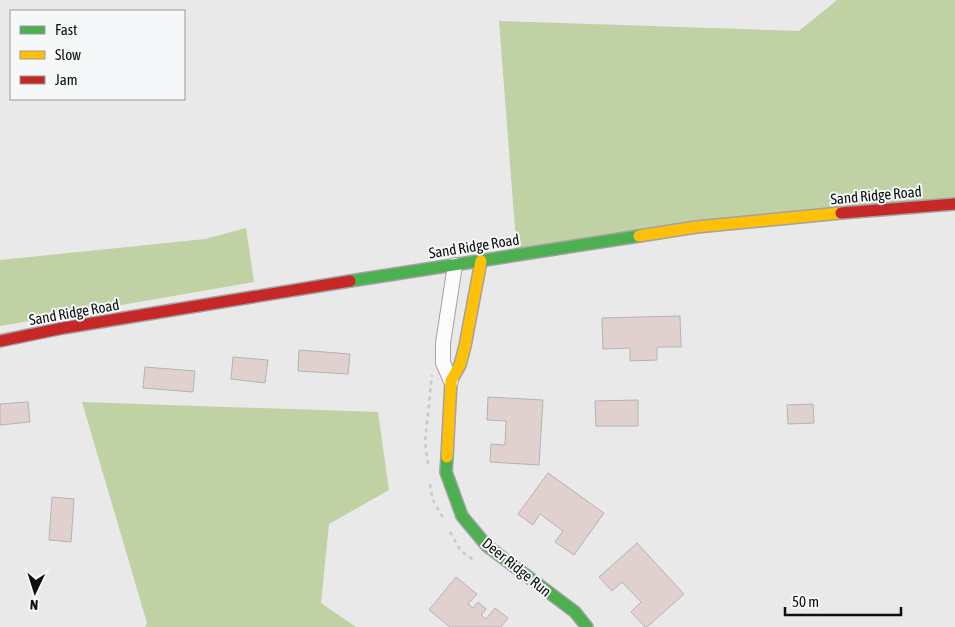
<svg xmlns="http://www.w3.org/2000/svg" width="955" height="627" font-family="'Asap Condensed',sans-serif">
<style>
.forest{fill:#c0d1a3}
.building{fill:#e0d1ce;stroke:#b3b3b4}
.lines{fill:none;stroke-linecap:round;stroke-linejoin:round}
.street-casing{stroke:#a2a2a2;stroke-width:16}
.fast-casing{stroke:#a2a2a2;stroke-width:14}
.slow-casing{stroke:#a2a2a2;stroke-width:14}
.jam-casing{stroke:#a2a2a2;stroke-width:14}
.path{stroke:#c9caca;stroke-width:2.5;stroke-dasharray:4 4;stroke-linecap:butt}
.street{stroke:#fcfcfc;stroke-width:14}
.fast{stroke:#4caf50;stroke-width:11}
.slow{stroke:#ffc107;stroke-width:11}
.jam{stroke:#c62828;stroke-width:11}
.labels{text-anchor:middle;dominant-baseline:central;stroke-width:4;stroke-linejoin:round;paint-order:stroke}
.street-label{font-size:15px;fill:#0e0f0f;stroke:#f5f7f8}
</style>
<rect width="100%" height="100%" fill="#e9e9ea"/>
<path class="forest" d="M837 0H955V204L517 255 499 21 799 31Z
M246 228 254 282 0 326V260L205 239Z
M82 402 378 412 389 490 329 524 321 603 356 627H145L147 623Z"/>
<path class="building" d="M680 316 681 347H657V360L630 361V348L603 349 602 318Z
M299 350 350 354 348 374 298 371Z
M233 357 268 360 265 383 231 379Z
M145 367 195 371 193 392 143 388Z
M488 397 543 400 539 465 490 462 491 444 505 445 506 421 487 420Z
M638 400V426H596L595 401Z
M28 402 30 422 0 425V404Z
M813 404 814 423 788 424 787 405Z
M548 473 604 513 574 555 555 542 563 531 540 514 533 525 518 514Z
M52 497 74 499 71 542 49 540Z
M637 543 684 594 647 627H645L631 612 641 602 622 582 612 591 599 577Z
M456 577 477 594 468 604 473 608 478 602 486 609 481 615 486 619 495 608 508 618 501 627H450L429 610Z"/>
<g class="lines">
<defs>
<path id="street" d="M451 381 443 363V343L455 265"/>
<path id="fast" d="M350 281 639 236
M447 457 446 472 462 516 487 546 575 612 587 627"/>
<path id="slow" d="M639 236 696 227 841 213
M447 457 451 381 460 365 465 346 481 261"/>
<path id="jam" d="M841 213 955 204
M0 341 63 328 350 281"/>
</defs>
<use href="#street" class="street-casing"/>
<use href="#fast" class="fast-casing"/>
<use href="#slow" class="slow-casing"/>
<use href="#jam" class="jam-casing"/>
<path class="path" d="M428 464 425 442 432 375
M430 484 433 500 443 518
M450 532 461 551 475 561"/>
<use href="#street" class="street"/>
<use href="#fast" class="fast"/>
<use href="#slow" class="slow"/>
<use href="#jam" class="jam"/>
</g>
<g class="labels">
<g class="street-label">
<text transform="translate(876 195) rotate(-5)">Sand Ridge Road</text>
<text transform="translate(474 246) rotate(-9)">Sand Ridge Road</text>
<text transform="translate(74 312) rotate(-10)">Sand Ridge Road</text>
<text transform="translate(517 567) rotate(39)">Deer Ridge Run</text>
</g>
</g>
<rect x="10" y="10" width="175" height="90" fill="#f5f7f8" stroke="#999a9b"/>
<rect x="20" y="26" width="25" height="8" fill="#4caf50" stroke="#999a9b"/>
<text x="55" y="35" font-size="15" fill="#0e0f0f">Fast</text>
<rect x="20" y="51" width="25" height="8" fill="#ffc107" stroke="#999a9b"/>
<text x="55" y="60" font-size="15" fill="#0e0f0f">Slow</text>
<rect x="20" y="76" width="25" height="8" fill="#c62828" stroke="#999a9b"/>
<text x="55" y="85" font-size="15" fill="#0e0f0f">Jam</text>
<g transform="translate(35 592) rotate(184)" stroke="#f5f7f8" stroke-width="4" paint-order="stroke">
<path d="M0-4L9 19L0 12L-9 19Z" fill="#0e0f0f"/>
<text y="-8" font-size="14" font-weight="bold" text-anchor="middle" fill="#0e0f0f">N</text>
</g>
<path d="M785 607v8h116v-8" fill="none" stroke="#0e0f0f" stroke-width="2.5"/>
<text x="792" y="607" font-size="15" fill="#0e0f0f" stroke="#f5f7f8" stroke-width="4" paint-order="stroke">50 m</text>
</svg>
